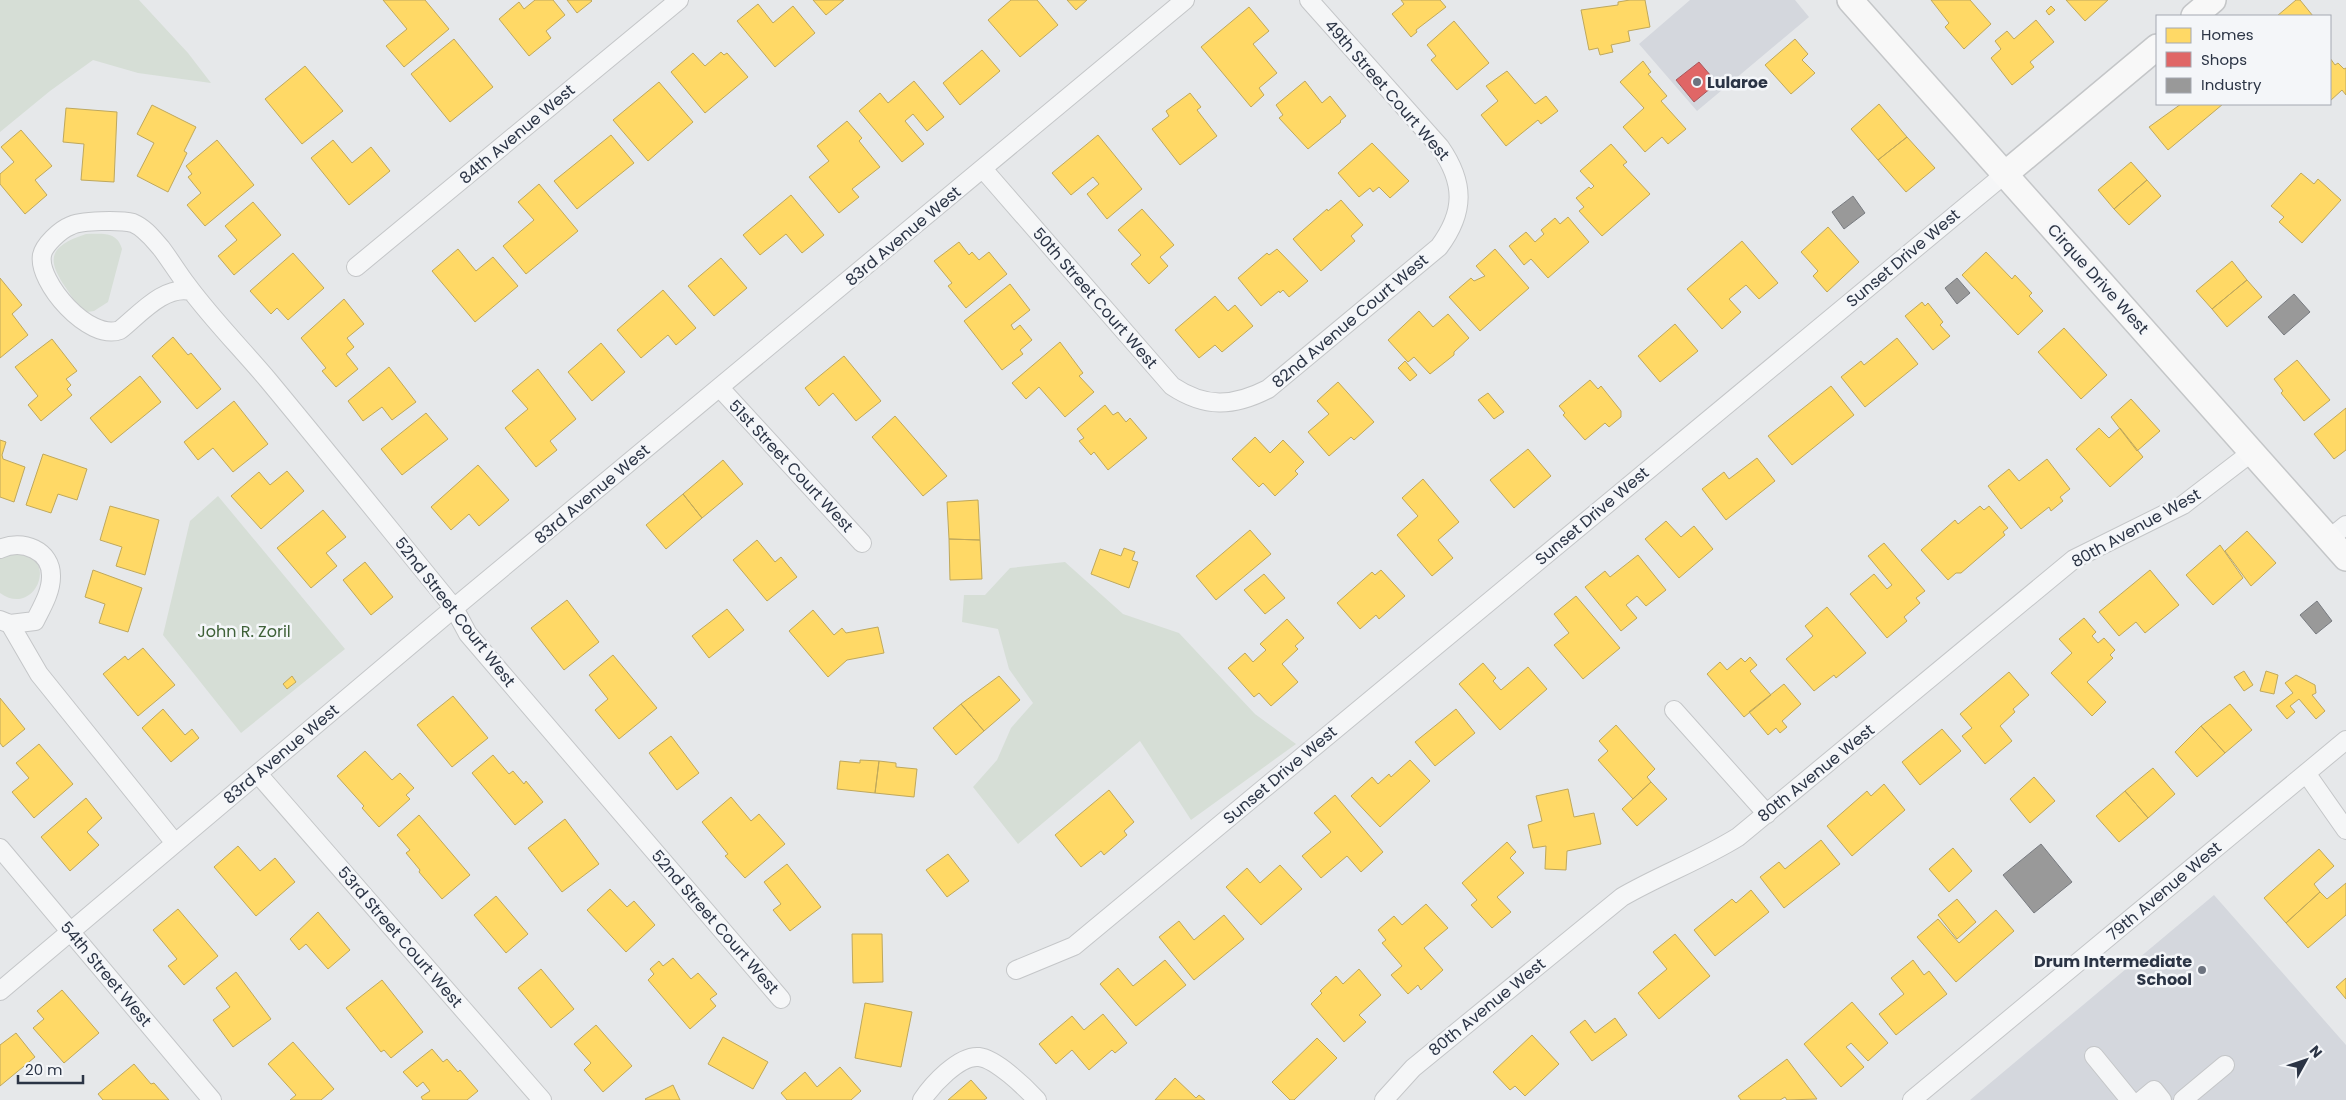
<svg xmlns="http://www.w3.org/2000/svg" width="2346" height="1100" font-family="Poppins,sans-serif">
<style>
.built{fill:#d4d7dd}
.green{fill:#d6ded6}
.homes{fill:#ffd966;stroke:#bfa85c}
.shops{fill:#e06666;stroke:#aa575c}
.industry{fill:#999;stroke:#787b80}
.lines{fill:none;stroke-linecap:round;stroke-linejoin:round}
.street-casing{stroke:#c4c6c8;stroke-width:20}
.secondary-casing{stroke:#c4c6c8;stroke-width:28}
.street{stroke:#f5f6f7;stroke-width:18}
.secondary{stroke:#f8f8f8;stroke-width:25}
.poi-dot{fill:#6c737f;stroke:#f4f6f9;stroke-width:2}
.labels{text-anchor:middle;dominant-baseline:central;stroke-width:5;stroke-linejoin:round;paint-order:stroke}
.poi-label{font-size:16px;font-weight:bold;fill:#2b3445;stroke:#f4f6f9;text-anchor:start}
.street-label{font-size:16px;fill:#2b3445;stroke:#f4f6f9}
.park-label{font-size:16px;fill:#3f6138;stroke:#f4f6f9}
</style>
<rect width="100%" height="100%" fill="#e6e8ea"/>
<path class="built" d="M1690 0H1795L1809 17 1697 111 1639 44Z
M2214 895 2346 1045V1100H1970Z"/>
<path class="green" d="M0 0H139L188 53 211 83 138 73 93 60 50 91 0 132Z
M86 234C102 234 117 231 122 249L108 302 94 311 87 312C77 306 72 297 66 288 45 258 50 246 86 234Z
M218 496 345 649 241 733 163 635 190 521Z
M12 552C17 553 24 553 28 555 55 567 32 616 0 593V558Z
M1065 562 1123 614 1179 633 1255 714 1296 744 1191 820 1140 741 1018 844 973 787 997 760 1011 728 1033 703 1009 669 998 629 962 622 964 595H985L1010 568Z"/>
<path class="homes" d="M383 0H425L449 29 404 67 386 46 407 29Z
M535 0H553L565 15 546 31 551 38 529 56 499 19 519 2 524 9Z
M567 0H591L592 1 577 13Z
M813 0H844L826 15Z
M1011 0H1037L1058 25 1020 57 988 20Z
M1067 0H1087L1076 10Z
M1401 0H1440L1446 7 1416 30 1417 32 1411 37 1392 14 1404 4Z
M1630 0H1645L1650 27 1628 31 1630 41 1611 45 1613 52 1600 55 1598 48 1589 50 1581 10 1618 5V2Z
M1931 0H1970L1991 24 1964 49 1945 27 1949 23Z
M2066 0H2108L2085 21Z
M2296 0H2300L2313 16H2277Z
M758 4 773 23 793 6 815 33 775 67 737 21Z
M2051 6 2055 10 2049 15 2046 11Z
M1249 7 1269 31 1253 44 1277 73 1259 88 1264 95 1251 107 1201 47Z
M2036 20 2054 42 2030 62 2034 67 2012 85 1991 58 2001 49 1995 41 2007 31 2014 39Z
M1454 21 1489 63 1457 90 1431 60 1436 56 1427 45Z
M454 39 493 87 450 122 411 74Z
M1795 39 1808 54 1802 60 1815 73 1791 94 1765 65Z
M982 50 1000 71 960 105 943 83Z
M721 52 724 55 727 53 748 77 705 113 671 72 693 53 705 66Z
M2330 58 2335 65 2338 63 2344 69 2346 68V95L2342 90 2330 101Z
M1643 61 1651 72 1648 74 1667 96 1661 101 1686 129 1668 144 1662 137 1645 152 1623 127 1644 108 1620 82Z
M305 66 343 111 302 144 265 99Z
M1507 71 1535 104 1546 96 1558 111 1541 124 1538 120 1506 146 1481 115 1498 101 1486 86Z
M914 81 944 117 927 131 913 114 905 121 924 144 902 162 859 111 880 93 888 103Z
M1305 81 1322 103 1330 96 1346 116 1340 121 1341 122 1308 149 1279 118 1283 115 1276 105Z
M659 82 693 122 648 161 613 120Z
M1190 93 1201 107 1197 110 1217 136 1180 165 1152 129 1169 116 1166 111Z
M1879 104 1907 137 1878 160 1851 129Z
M2181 104H2223L2168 150 2149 127Z
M152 105 196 127 184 151 187 153 168 192 137 176 154 143 137 134Z
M66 108 117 112 114 182 81 180 84 144 63 142Z
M847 121 862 138 859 141 880 167 852 189 859 197 839 213 809 177 829 161 817 146Z
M21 130 52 166 35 180 47 195 25 214 0 184V174L14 162 1 147Z
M611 135 634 163 577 209 554 181Z
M1098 135 1142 189 1107 219 1087 194 1099 184 1093 177 1071 195 1052 173Z
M1907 137 1935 168 1906 192 1878 160Z
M217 140 254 185 205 226 187 205 201 193 188 177 192 174 186 166Z
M333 140 352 163 371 147 390 171 349 205 311 158Z
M1372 143 1409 181 1390 198 1379 187 1373 192 1370 188 1359 197 1338 173Z
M1611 144 1627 162 1623 165 1650 194 1602 236 1579 211 1584 207 1576 198 1589 187 1591 189 1594 186 1580 171Z
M2131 162 2147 180 2114 209 2098 190Z
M2301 173 2314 184 2318 179 2341 200 2302 243 2279 222 2284 217 2271 206Z
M2147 180 2161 196 2129 225 2114 209Z
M539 184 578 231 526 274 503 246 534 220 518 202Z
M791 195 824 235 802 253 786 234 760 255 743 235Z
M1341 200 1363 225 1351 236 1355 241 1321 271 1293 239 1327 209 1328 211Z
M253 202 281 235 234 275 218 256 237 240 225 226Z
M1142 209 1174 245 1160 257 1168 266 1149 284 1131 264 1141 255 1118 230Z
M1568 217 1589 242 1548 278 1531 259 1524 265 1509 246 1526 232 1535 242 1544 234 1541 230 1555 218 1560 224Z
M1828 227 1859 262 1827 292 1813 276 1818 271 1801 252Z
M1742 241 1778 283 1759 299 1746 285 1729 299 1741 312 1722 329 1687 289Z
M959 242 969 255 972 252 979 260 989 252 1007 274 966 308 948 286 952 283 934 261Z
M458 249 476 271 493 257 518 286 475 322 432 271Z
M1277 249 1308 281 1289 297 1283 290 1280 293 1279 291 1261 306 1238 278 1267 253 1269 255Z
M1495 249 1529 288 1480 331 1449 297 1471 278 1474 281 1485 276 1476 266Z
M1986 252 2012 279 2015 275 2032 293 2029 296 2043 311 2018 335 1962 275Z
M293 253 324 288 288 320 277 308 271 314 250 291Z
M721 258 747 288 714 316 688 286Z
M2232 261 2247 280 2212 309 2196 291Z
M0 278 22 305 12 314 28 335 0 358Z
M2247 280 2262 297 2227 327 2212 309Z
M1010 284 1030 310 1011 325 1014 330 1020 325 1032 340 1020 350 1023 354 1002 370 964 321Z
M663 290 696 328 676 345 668 335 641 358 617 330Z
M1215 296 1228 311 1235 305 1253 326 1222 352 1215 345 1199 358 1175 330Z
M344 299 364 324 347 338 354 347 346 354 358 369 336 387 322 371 326 368 301 338Z
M1922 302 1925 306 1928 303 1943 322 1940 325 1950 336 1933 350 1905 316Z
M1419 311 1433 327 1448 314 1469 338 1454 352V355L1430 374 1414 357 1408 362 1388 340Z
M1675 324 1698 351 1660 382 1638 356Z
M2064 328 2107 375 2081 399 2038 352Z
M173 337 188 355 191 353 221 389 197 409 152 356Z
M1897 338 1918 364 1865 407 1841 377 1861 361 1864 365Z
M52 339 77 371 66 379 71 385 67 389 72 395 41 421 28 405 38 396 15 367Z
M1060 342 1083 373 1079 376 1094 392 1065 417 1039 387 1026 399 1012 383Z
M601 343 625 372 592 401 568 372Z
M844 356 881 401 856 421 833 393 819 406 805 388Z
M2297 360 2330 400 2304 421 2281 393 2283 391 2274 379Z
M1405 361 1417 375 1410 381 1398 368Z
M389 367 416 402 392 420 382 407 363 421 348 401Z
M538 369 576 419 550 441 557 450 536 467 505 428 528 409 512 391Z
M140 376 161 402 111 443 90 418Z
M1590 380 1598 389 1601 386 1621 411V417L1609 427 1605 423 1585 440 1563 415 1565 413 1559 406Z
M1338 382 1374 422 1354 440 1351 437 1329 456 1308 432 1329 414 1317 401Z
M1831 386 1854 415 1792 465 1768 436Z
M1488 393 1504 412 1494 419 1478 400Z
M2131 399 2160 431 2137 451 2111 417Z
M234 401 268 444 233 472 213 448 198 460 184 442Z
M1105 405 1113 415 1118 412 1126 422 1130 418 1147 438 1108 470 1094 452 1091 455 1079 441 1084 438 1077 429Z
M2346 408V450L2334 459 2314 434Z
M426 413 448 439 402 475 381 449Z
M895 416 947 476 923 496 872 437Z
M2099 428 2109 438 2120 428 2143 457 2110 487 2076 449Z
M1255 437 1270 453 1283 440 1304 462 1295 471 1298 474 1275 496 1263 483 1259 487 1232 459Z
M0 440 6 442 2 455 3 459 25 467 14 502 0 497Z
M1528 449 1551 476 1514 508 1490 480Z
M43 454 87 469 77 500 58 494 51 513 26 505Z
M1757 458 1775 481 1726 520 1702 489 1724 472 1729 479Z
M2047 459 2070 489 2060 497 2063 501 2051 511 2049 507 2021 529 1988 486 2009 469 2019 481Z
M723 460 743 484 702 518 683 494Z
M478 465 509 500 479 526 469 514 451 530 431 507Z
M287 471 304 491 261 529 231 496 259 472 270 485Z
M1423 479 1459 522 1438 540 1453 558 1432 576 1397 535 1418 516 1402 498Z
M683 494 702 518 666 549 646 525Z
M978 500 980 540 949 539 947 502Z
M110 506 159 520 145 575 116 566 122 547 100 540Z
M1980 506 1984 510 1989 506 2008 528 2003 532 2005 535 1961 573H1956L1948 580 1921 550 1955 520 1958 524Z
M323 510 346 537 326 553 337 566 311 588 277 548Z
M1666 521 1681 537 1694 526 1713 549 1679 578 1645 539Z
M1250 530 1271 554 1216 600 1196 576Z
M2247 531 2276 563 2251 586 2225 551Z
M949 539 980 540 982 579 950 580Z
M757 540 775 562 781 557 797 577 767 601 733 560Z
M1884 543 1925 591 1916 598 1920 603 1904 617 1907 621 1887 638 1850 594 1874 574 1887 589 1892 585 1868 556Z
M2220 545 2243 578 2213 605 2186 575Z
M1124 548 1135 552 1132 560 1138 562 1129 588 1091 574 1100 549 1121 556Z
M1638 555 1666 590 1646 606 1637 596 1626 605 1637 618 1621 631 1585 587 1605 571 1610 577Z
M365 562 393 597 371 615 343 580Z
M93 570 142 588 128 632 99 623 105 604 85 597Z
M1381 570 1405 596 1379 619 1376 615 1360 629 1337 603 1372 572 1375 575Z
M2150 570 2179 605 2145 633 2136 622 2119 636 2099 612Z
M1264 574 1285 598 1265 614 1244 590Z
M1576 596 1620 648 1583 679 1554 645 1569 633 1554 614Z
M567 600 599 642 564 670 531 628Z
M1827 607 1866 653 1836 678 1834 675 1814 691 1786 659 1813 636 1805 626Z
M727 609 744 630 709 658 692 636Z
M813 610 834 635 842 628 846 633 878 627 884 653 847 660 828 677 789 631Z
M2084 618 2096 632 2092 636 2098 643 2104 638 2115 650 2110 655 2113 658 2087 682 2106 702 2092 716 2051 673 2072 653 2059 639Z
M1287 619 1304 638 1295 646 1298 649 1282 664 1298 682 1271 706 1259 693 1254 697 1228 668 1245 653 1253 662 1266 650 1260 644Z
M143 648 175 685 138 716 103 674 125 656 128 660Z
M613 655 657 708 619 739 595 710 608 699 589 675Z
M1750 657 1757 665 1750 671 1771 695 1744 717 1707 674 1720 662 1727 670 1741 658 1745 662Z
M1483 663 1496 678 1493 681 1501 690 1528 667 1547 689 1500 730 1459 684Z
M2244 671 2253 685 2244 691 2234 677Z
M2266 671 2278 675 2274 694 2260 691Z
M2009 672 2029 695 2013 709 2015 712 2000 726 2012 741 1985 764 1962 736 1972 728 1960 714Z
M2296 675 2315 685 2316 693 2312 695 2325 711 2316 719 2299 699 2290 706 2295 712 2287 719 2276 706 2293 693 2285 683Z
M292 676 296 682 287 689 283 684Z
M999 676 1020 700 984 731 961 704Z
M1784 684 1801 704 1782 721 1787 727 1780 733 1776 728 1768 735 1749 712Z
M453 696 488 738 452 767 417 725Z
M0 698 25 729 3 747 0 743Z
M961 704 984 731 956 755 933 728Z
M2230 704 2252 730 2225 753 2201 726Z
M163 709 185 735 192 729 199 738 171 762 142 728Z
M1456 709 1475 733 1435 766 1415 742Z
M1616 725 1655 769 1647 777 1651 782 1633 799 1598 760 1608 751 1599 741Z
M2201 726 2225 753 2197 777 2175 752Z
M1942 729 1961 751 1920 785 1902 762Z
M671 736 699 773 677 790 649 753Z
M39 744 73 784 34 818 12 792 29 778 16 763Z
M365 751 392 780 400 773 414 788 406 795 410 799 379 827 362 808 364 806 337 776Z
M493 755 509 774 513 771 524 784 526 781 543 802 515 825 472 773Z
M860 760 879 761 875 793 837 789 840 761 860 763Z
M1410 760 1430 781 1380 827 1351 796 1372 777 1378 784 1389 774 1391 777Z
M879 761 896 763V767L917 769 914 797 875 793Z
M2153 768 2175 794 2148 818 2125 791Z
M2034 777 2055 801 2030 823 2010 799Z
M1651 782 1667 799 1637 826 1622 809Z
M1884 784 1905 810 1852 856 1827 826 1867 791 1871 796Z
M1568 789 1574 817 1594 813 1601 844 1567 851 1566 870 1545 869 1546 846 1533 848 1528 825 1542 821 1536 796Z
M1109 790 1134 822 1124 831 1127 835 1104 855 1101 851 1081 867 1055 835Z
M2125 791 2148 818 2119 842 2096 816Z
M1335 795 1383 852 1361 872 1347 856 1321 878 1302 856 1331 832 1314 813Z
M731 797 751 821 759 814 785 844 745 878 725 856 728 854 702 822Z
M86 798 102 818 87 832 99 845 70 871 41 837Z
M419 815 470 875 442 899 419 872 420 870 406 853 410 850 397 835Z
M565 819 599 864 562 892 528 848Z
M1821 840 1840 864 1784 908 1760 877 1779 862 1785 869Z
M1507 842 1516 852 1510 858 1524 873 1497 897 1511 912 1492 928 1471 905 1477 900 1462 883Z
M238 846 260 871 275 858 295 882 256 916 214 867Z
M1953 848 1972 871 1949 892 1929 869Z
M2319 849 2334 866 2314 884 2320 892 2286 923 2264 898Z
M948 854 969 881 947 897 926 870Z
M787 864 821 907 790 931 773 910 781 904 764 882Z
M1280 865 1302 889 1261 925 1226 887 1247 868 1260 883Z
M2346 883V915L2308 948 2286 923 2320 892 2327 899Z
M610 889 627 907 634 901 655 925 626 952 587 910Z
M1751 890 1769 912 1715 956 1694 930 1732 899 1736 903Z
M496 896 528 934 506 953 474 915Z
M1957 899 1976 922 1957 939 1938 915Z
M1426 904 1448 928 1424 948 1443 970 1421 990 1418 985 1408 994 1391 975 1402 966 1382 943 1386 940 1378 930 1394 916 1402 925Z
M178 909 218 956 184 985 168 966 177 959 153 930Z
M1996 910 2014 931 1956 982 1917 937 1938 919 1959 943Z
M318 912 350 950 328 969 306 944 299 950 290 939Z
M1224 915 1244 939 1194 980 1159 937 1179 921 1194 940Z
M852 934H882L883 982 853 983Z
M1675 934 1710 976 1659 1019 1638 993 1667 969 1653 952Z
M673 958 691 979 698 973 717 994 710 999 716 1006 690 1029 648 980 654 974 650 969 659 961 663 966Z
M1165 960 1186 985 1136 1026 1100 984 1118 968 1133 986Z
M1913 960 1924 975 1929 971 1947 994 1896 1035 1879 1014 1904 994 1891 978Z
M541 969 574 1009 551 1028 518 988Z
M1359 969 1381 995 1359 1015 1366 1022 1344 1042 1311 1004 1322 993 1320 991 1336 976 1343 984Z
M236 972 271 1019 233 1047 213 1020 230 1007 216 988Z
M2346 978V999L2336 987Z
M382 980 423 1032 391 1058 384 1050 381 1052 346 1008Z
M62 990 99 1033 64 1063 33 1028 44 1019 37 1011Z
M1852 1002 1888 1043 1868 1061 1851 1043 1846 1047 1864 1067 1841 1087 1804 1044Z
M865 1003 912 1012 901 1067 855 1058Z
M1103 1014 1127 1043 1115 1053 1112 1050 1089 1070 1072 1050 1056 1064 1039 1044 1072 1016 1084 1030Z
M1615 1018 1627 1035 1592 1061 1570 1032 1585 1020 1595 1033Z
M596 1025 632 1066 603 1092 584 1070 591 1063 574 1044Z
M16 1033 35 1057 0 1086V1045Z
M1532 1035 1559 1064 1525 1096 1515 1086 1510 1090 1493 1072Z
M723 1037 768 1062 753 1089 708 1064Z
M1317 1038 1337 1058 1294 1100H1290L1272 1082Z
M293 1042 334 1089 321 1100H290L296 1095 268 1064Z
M432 1049 443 1062 447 1059 458 1072 460 1070 478 1091 467 1100H423L421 1097 430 1091 423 1082 417 1087 403 1072Z
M1787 1059 1817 1099 1787 1100 1785 1097 1780 1100H1741L1738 1096Z
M134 1064 151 1084 154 1083 169 1100H103L98 1094Z
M840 1067 861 1091 851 1100H787L781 1093 805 1072 817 1087Z
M1175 1078 1196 1098 1199 1095 1205 1100H1155Z
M971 1080 987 1098 984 1100H948Z
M673 1085 680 1100H646L645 1099Z"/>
<path class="shops" d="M1699 62 1717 83 1694 102 1676 80Z"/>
<path class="industry" d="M1853 196 1865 213 1844 229 1832 212Z
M1957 278 1970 293 1957 304 1945 288Z
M2294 294 2310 312 2284 335 2268 317Z
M2317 601 2332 621 2316 634 2300 615Z
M2041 844 2072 882 2034 913 2003 875Z"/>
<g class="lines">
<defs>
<path id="street" d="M983 169 1172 386C1205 408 1233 407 1268 389L1439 247C1465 212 1465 183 1440 147L1309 0
M356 267 679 0
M191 291C164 285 140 314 120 330 89 342 37 282 42 255 44 245 60 230 70 226 80 220 122 220 133 223 145 228 153 239 161 248 170 260 178 273 187 285 212 319 241 348 268 380 331 456 392 532 454 608L468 634 781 999
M720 388 862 543
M2329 539 2346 525
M0 549C22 539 52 550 51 577 51 592 42 607 35 621L10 624 0 620
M10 624 39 674 175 843
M1674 710 1767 814
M2306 773 2346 830
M258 774 542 1100
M0 848 212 1100
M1016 970 1074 946 2005 174
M0 991 454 608 1185 0
M2094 1056 2130 1100
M922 1100C932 1085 959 1055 979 1057 996 1059 1025 1087 1037 1100
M1384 1100 1413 1068 1622 897C1660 875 1701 860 1738 837L2074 559 2183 505 2252 452
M1912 1100 2346 740
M2142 1100 2154 1090 2162 1100
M2183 1100 2225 1065"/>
<path id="secondary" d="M1850 0 2346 558
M2194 16 2213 0
M2005 174 2157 47"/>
</defs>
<use href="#street" class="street-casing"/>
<use href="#secondary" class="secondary-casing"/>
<use href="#street" class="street"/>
<use href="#secondary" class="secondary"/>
</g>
<g class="poi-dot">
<circle cx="1697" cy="82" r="5"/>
<circle cx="2202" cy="970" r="5"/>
</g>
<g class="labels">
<g class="poi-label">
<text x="1707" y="82">Lularoe</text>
<text x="2192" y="961" text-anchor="end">Drum Intermediate<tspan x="2192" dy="18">School</tspan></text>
</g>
<g class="street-label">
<text transform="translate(1387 90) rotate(49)">49th Street Court West</text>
<text transform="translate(517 134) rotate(-40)">84th Avenue West</text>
<text transform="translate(903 236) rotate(-40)">83rd Avenue West</text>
<text transform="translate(1903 258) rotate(-40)">Sunset Drive West</text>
<text transform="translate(2098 279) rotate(48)">Cirque Drive West</text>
<text transform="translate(1095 298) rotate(49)">50th Street Court West</text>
<text transform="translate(1350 321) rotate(-40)">82nd Avenue Court West</text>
<text transform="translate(791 466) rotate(47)">51st Street Court West</text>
<text transform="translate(592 494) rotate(-40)">83rd Avenue West</text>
<text transform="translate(1592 516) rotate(-40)">Sunset Drive West</text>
<text transform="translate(2136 528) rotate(-29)">80th Avenue West</text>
<text transform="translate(455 612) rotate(52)">52nd Street Court West</text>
<text transform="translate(281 754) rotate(-40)">83rd Avenue West</text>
<text transform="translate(1816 773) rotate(-39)">80th Avenue West</text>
<text transform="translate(1280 775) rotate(-40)">Sunset Drive West</text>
<text transform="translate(2164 891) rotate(-40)">79th Avenue West</text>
<text transform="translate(715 922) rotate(49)">52nd Street Court West</text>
<text transform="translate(400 937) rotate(49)">53rd Street Court West</text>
<text transform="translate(106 974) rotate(50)">54th Street West</text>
<text transform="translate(1487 1007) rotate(-39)">80th Avenue West</text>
</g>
<g class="park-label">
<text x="244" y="631">John R. Zoril</text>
</g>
</g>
<rect x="2156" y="15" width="175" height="90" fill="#f4f6f9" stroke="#a4a8b1"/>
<rect x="2166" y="28" width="25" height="15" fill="#ffd966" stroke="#a4a8b1"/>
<text x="2201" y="40" font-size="15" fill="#2b3445">Homes</text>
<rect x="2166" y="52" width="25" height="15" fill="#e06666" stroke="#a4a8b1"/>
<text x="2201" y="65" font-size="15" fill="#2b3445">Shops</text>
<rect x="2166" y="78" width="25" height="15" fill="#999999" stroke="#a4a8b1"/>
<text x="2201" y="90" font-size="15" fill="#2b3445">Industry</text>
<g transform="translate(2306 1060) rotate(50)" stroke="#f4f6f9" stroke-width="4" paint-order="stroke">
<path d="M0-4L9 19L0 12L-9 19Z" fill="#2b3445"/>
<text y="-8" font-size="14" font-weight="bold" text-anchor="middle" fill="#2b3445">N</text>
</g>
<path d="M18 1075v8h65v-8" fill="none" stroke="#2b3445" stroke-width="2.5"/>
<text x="25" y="1075" font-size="15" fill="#2b3445" stroke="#f4f6f9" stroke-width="4" paint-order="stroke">20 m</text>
</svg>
